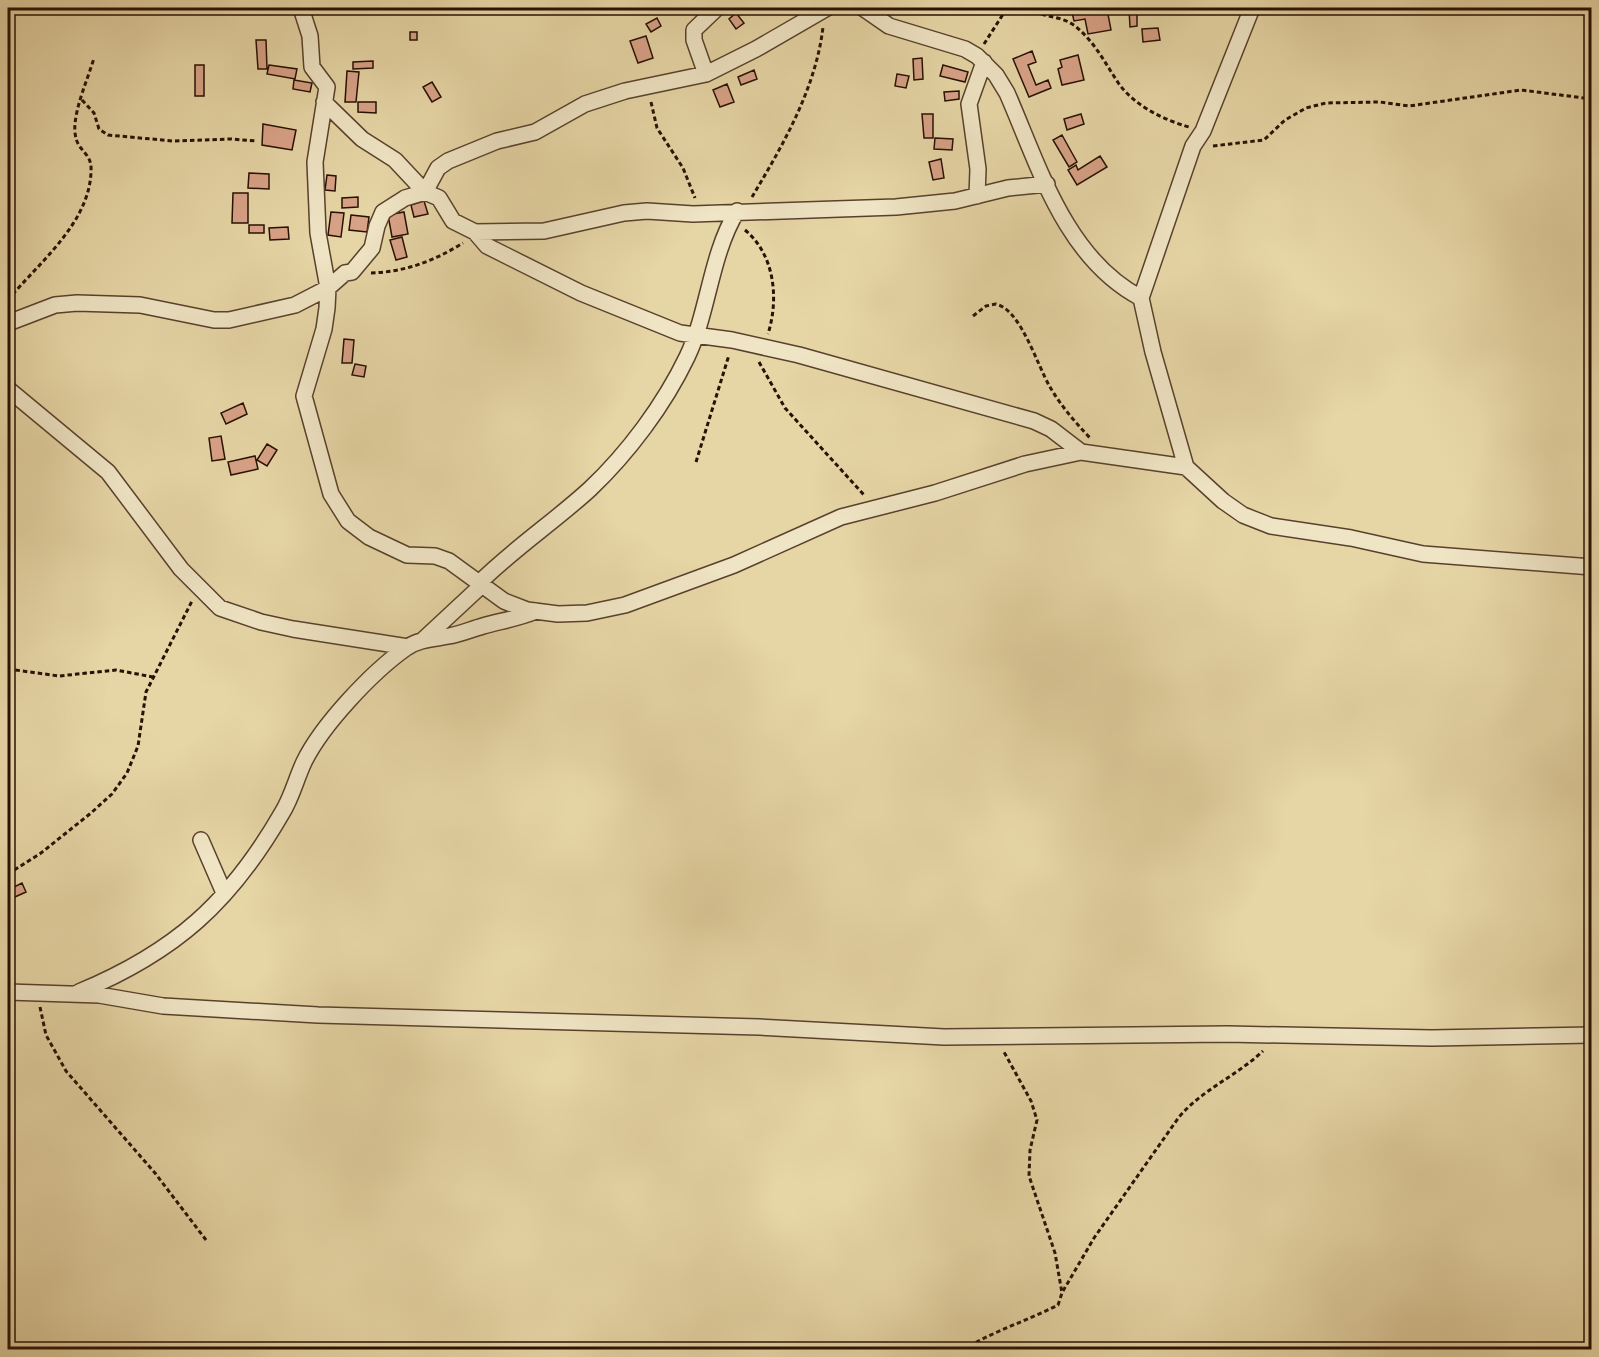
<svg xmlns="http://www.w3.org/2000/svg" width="1599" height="1357" font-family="'Old Standard TT',serif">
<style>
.building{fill:#d8a287;stroke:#281003;stroke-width:1.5}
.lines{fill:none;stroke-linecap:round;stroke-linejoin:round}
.minor-casing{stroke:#58412c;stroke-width:18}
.path{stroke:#281003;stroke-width:3;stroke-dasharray:4.5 3;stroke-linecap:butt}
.minor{stroke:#efe4c4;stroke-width:15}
</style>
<rect width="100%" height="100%" fill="#e6d5a5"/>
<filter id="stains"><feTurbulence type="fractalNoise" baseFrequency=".00333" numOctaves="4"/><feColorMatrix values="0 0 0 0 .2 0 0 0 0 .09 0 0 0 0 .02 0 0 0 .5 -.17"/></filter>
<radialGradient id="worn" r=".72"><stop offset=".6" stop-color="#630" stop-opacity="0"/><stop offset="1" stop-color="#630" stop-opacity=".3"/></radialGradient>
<path class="building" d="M1071 8H1084L1085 13 1107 9 1111 30 1088 34 1085 19 1074 21Z
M1129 9H1137V26L1130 27Z
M736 13 744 23 736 29 729 19Z
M657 18 661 26 651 32 646 24Z
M1158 28 1160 40 1143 42 1142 29Z
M410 32H417V40H410Z
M646 36 653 58 638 63 630 41Z
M256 40H266L267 69H258Z
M1032 51 1036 62 1028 65 1036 85 1048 80 1051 88 1029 97 1013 59Z
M1078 55 1084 80 1062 85 1058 69 1062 67 1060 60Z
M922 58 923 79 914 80 913 59Z
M373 61V68L353 69V62Z
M195 65H204V96H195Z
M269 65 297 69 295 79 267 74Z
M943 65 968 72 965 82 940 76Z
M754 70 757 79 741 85 738 77Z
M347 71 359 72 356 102H345Z
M897 74 909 76 906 88 895 86Z
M294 80 312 83 310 92 293 89Z
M432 82 441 97 432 102 423 87Z
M727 84 734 102 720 107 713 90Z
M959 91V99L945 101 944 92Z
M358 102H376V113L358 112Z
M922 114H933V138H924Z
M1081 114 1084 124 1067 130 1064 119Z
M263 124 296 130 292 150 262 145Z
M1062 135 1077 162 1069 167 1053 140Z
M935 138 953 139 952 150 934 149Z
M1100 156 1107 167 1077 185 1068 170 1076 165 1078 170Z
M941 159 944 178 933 180 929 162Z
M249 173 269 174V189L248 188Z
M327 175 336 176 335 191 325 190Z
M233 193H248V223H232Z
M358 197V207L342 208V198Z
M424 201 428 214 414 217 411 205Z
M331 212 344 213 341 237 328 235Z
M404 212 408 234 392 237 388 215Z
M351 215 369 217 367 232 349 230Z
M249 225H264V233H249Z
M288 227 289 239 270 240 269 228Z
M402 237 407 257 396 260 390 240Z
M344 339 354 340 352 363H342Z
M355 364 366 366 364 377 352 375Z
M243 403 247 414 226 424 221 413Z
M221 436 225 459 212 461 209 438Z
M267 444 277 450 267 466 257 460Z
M255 456 258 469 231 475 228 462Z
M22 883 26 892 8 900V890Z
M8 923 11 951H8Z"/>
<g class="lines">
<defs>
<path id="minor" d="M301 8 310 36 312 67 327 87 315 162 318 233 328 288 327 308 324 329 304 396 331 494 348 521 369 537 407 555 435 556 449 561 504 601 527 610 558 614 587 613 625 605 734 565 841 517 935 493 1025 464 1081 452 1186 467
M863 8 889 26 965 49 977 56 996 75 1007 93C1039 166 1065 258 1141 298
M1252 8 1203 131 1193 146 1141 298 1153 352 1186 467 1223 501 1243 515 1271 526 1351 538 1423 554 1592 567
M706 74 694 40V30L717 8
M324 102 362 139 395 160 425 192 439 198 453 221 475 232 487 246 581 293 680 333 732 340 799 355 1034 421 1051 429 1081 452
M977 196 978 169 969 104 984 62
M475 232 544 231 624 213 647 211 693 214 896 207 955 201 1008 188 1047 184
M8 323 55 305 77 303 140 305 214 320H229L295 305 328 288 345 273 352 272 372 248 377 226 383 212 405 198 425 192 438 168 448 161 497 141 535 132 585 104 625 91 706 74 756 49 827 8
M8 389 108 472 181 569 220 608 261 622 293 629 408 647
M478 584C513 549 554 522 590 489 628 453 664 405 687 357 709 311 710 256 737 211
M424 639 481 586
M201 840 224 893
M8 992 99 995 163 1006 318 1015 759 1027 944 1037 1227 1034 1432 1038 1592 1035
M79 992C175 952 230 903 282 813 292 797 296 779 304 762 322 725 372 672 406 648 419 639 433 639 449 636 461 634 472 629 483 626 501 621 519 618 536 611"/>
</defs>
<use href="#minor" class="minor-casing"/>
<path class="path" d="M1028 8C1042 18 1061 15 1075 26 1095 42 1105 63 1119 84 1135 106 1164 120 1189 127
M984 44 1007 8
M82 100 94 113 99 129 108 135 173 141 231 139 256 141
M651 102 657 128 683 168 695 198
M1213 146 1264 140 1285 120 1306 108 1326 103 1380 102 1409 106 1521 90 1592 99
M752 197C783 145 816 88 823 27
M745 230C775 255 779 299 768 334
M371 273C405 272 434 261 463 243
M8 300C39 262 93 221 91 166 90 154 78 149 76 138 70 118 88 79 94 58
M973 316 986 306 996 304C1021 310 1037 365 1050 387 1061 406 1075 422 1090 438
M759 362 785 408 864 495
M696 462 729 355
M8 669 59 676 116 670 153 677
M8 874 41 853 91 813 112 794 127 773 138 746 146 692 192 601
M40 1007 46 1035 66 1071 155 1173 206 1240
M1063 1291 1094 1238 1179 1117C1203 1089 1235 1077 1263 1051
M963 1350C993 1331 1027 1321 1058 1305L1062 1293 1055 1253 1029 1176 1030 1150 1037 1120 1031 1101 1004 1052"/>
<use href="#minor" class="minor"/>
</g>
<rect width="1599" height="1357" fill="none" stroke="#e6d5a5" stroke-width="30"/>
<rect x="9" y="9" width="1581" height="1339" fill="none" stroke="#281003" stroke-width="3"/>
<rect x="15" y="15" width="1569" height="1327" fill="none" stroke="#281003" stroke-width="1.5"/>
<rect width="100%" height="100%" filter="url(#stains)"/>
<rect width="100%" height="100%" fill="url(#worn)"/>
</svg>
